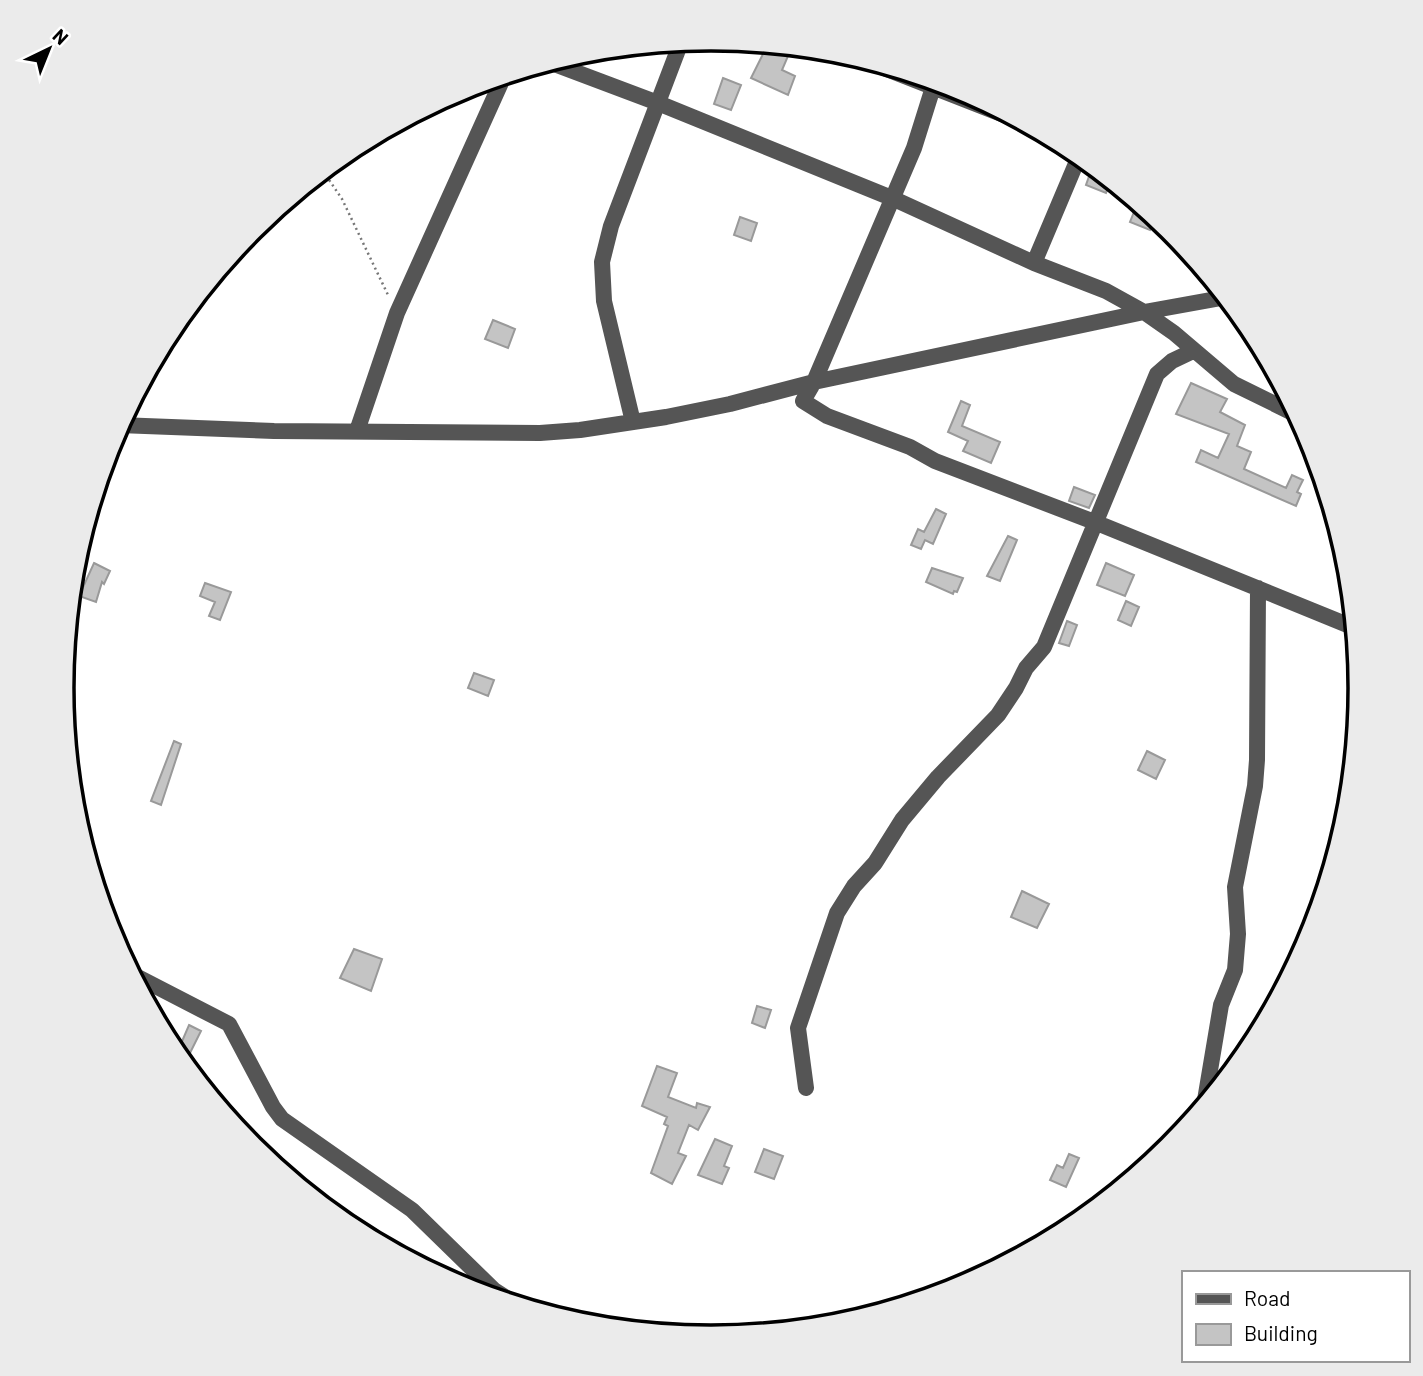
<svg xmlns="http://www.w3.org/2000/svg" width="1423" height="1376" font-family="Barlow,sans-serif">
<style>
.building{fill:#c4c4c4;stroke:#999;stroke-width:2}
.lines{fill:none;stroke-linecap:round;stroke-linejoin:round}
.path{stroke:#777;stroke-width:2.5;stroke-dasharray:2 3.5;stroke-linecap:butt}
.minor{stroke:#555;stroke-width:16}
.rim{fill:none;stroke:#000;stroke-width:3.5}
</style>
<rect width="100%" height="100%" fill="#fff"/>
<path class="building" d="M768 44 791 49 782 70 795 76 788 95 751 78Z
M723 78 741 85 731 110 714 104Z
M1092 168 1111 180 1106 193 1086 185Z
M1138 202 1156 216 1150 230 1130 222Z
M740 217 757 223 751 241 734 235Z
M493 320 515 329 508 348 485 339Z
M1191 383 1227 399 1220 412 1245 425 1237 446 1251 452 1244 469 1286 488 1292 475 1303 480 1297 492 1301 494 1296 506 1196 462 1201 450 1218 458 1229 434 1176 414Z
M961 401 970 405 962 426 1000 442 991 463 963 451 968 441 948 432Z
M1074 487 1095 495 1089 508 1069 501Z
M936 509 946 514 933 544 925 540 921 549 911 545 918 529 924 532Z
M1008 536 1017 540 1000 581 987 576Z
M94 563 110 571 104 584 102 582 96 602 79 596Z
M1106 563 1134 575 1125 596 1097 585Z
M932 568 963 578 957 592 954 591 953 594 926 582Z
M205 583 231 592 220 620 209 616 215 602 200 596Z
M1126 601 1139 607 1131 626 1118 620Z
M1067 621 1077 625 1069 646 1059 643Z
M474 673 494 680 488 696 468 688Z
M174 741 181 744 161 805 151 801Z
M1147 751 1165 760 1156 779 1138 770Z
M1022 891 1049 904 1037 928 1011 917Z
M354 949 382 959 371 991 340 978Z
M757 1006 771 1010 765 1028 752 1023Z
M189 1025 201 1031 188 1057 177 1053Z
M657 1066 677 1073 668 1097 696 1108 697 1103 710 1107 698 1130 689 1125 678 1153 686 1156 672 1184 651 1173 668 1126 664 1124 667 1117 642 1106Z
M715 1139 732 1146 724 1166 729 1168 722 1184 698 1175Z
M764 1149 783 1156 774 1179 755 1172Z
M1069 1154 1079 1158 1066 1187 1050 1180 1057 1165 1063 1168Z"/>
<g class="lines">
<path class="path" d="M323 171 342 199 388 295"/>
<path class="minor" d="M851 55 1032 126
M549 62 658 103 894 199 1034 263 1106 291 1144 312 1174 333 1234 384 1299 416
M935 81 914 148 814 382 803 401 827 416 910 447 935 461 1097 523 1355 628
M1034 263 1080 154
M633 422 604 301 602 262 611 226 681 42
M119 425 274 431 540 433 580 430 666 417 730 404 814 382 1144 312 1227 297
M357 431 397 313 504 76
M132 974 229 1024 273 1107 282 1119 412 1210 494 1290 516 1304
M806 1088 798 1028 837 913 854 886 875 863 902 820 938 777 998 715 1016 688 1026 668 1044 647 1157 374 1172 361 1193 351
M1204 1106 1221 1005 1235 970 1238 934 1235 887 1255 786 1257 760 1258 588"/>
</g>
<path d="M0 0H1423V1376H0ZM74 688a637 637 0 1 1 1274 0a637 637 0 1 1-1274 0Z" fill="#ebebeb" fill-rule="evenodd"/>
<path class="rim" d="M74 688a637 637 0 1 1 1274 0a637 637 0 1 1-1274 0Z"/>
<rect x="1182" y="1271" width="228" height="91" fill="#ffffff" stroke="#999999" stroke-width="2"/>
<rect x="1196" y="1294" width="35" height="10" fill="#555555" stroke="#999999" stroke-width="2"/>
<text x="1244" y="1306" font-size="21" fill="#000000">Road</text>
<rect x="1196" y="1324" width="35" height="21" fill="#c4c4c4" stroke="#999999" stroke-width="2"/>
<text x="1244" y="1341" font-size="21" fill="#000000">Building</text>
<g transform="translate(49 49) rotate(43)" stroke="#ffffff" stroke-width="5" paint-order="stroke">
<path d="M0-5L12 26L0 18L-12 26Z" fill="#000000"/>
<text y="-10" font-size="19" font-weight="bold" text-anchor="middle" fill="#000000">N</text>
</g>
</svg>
